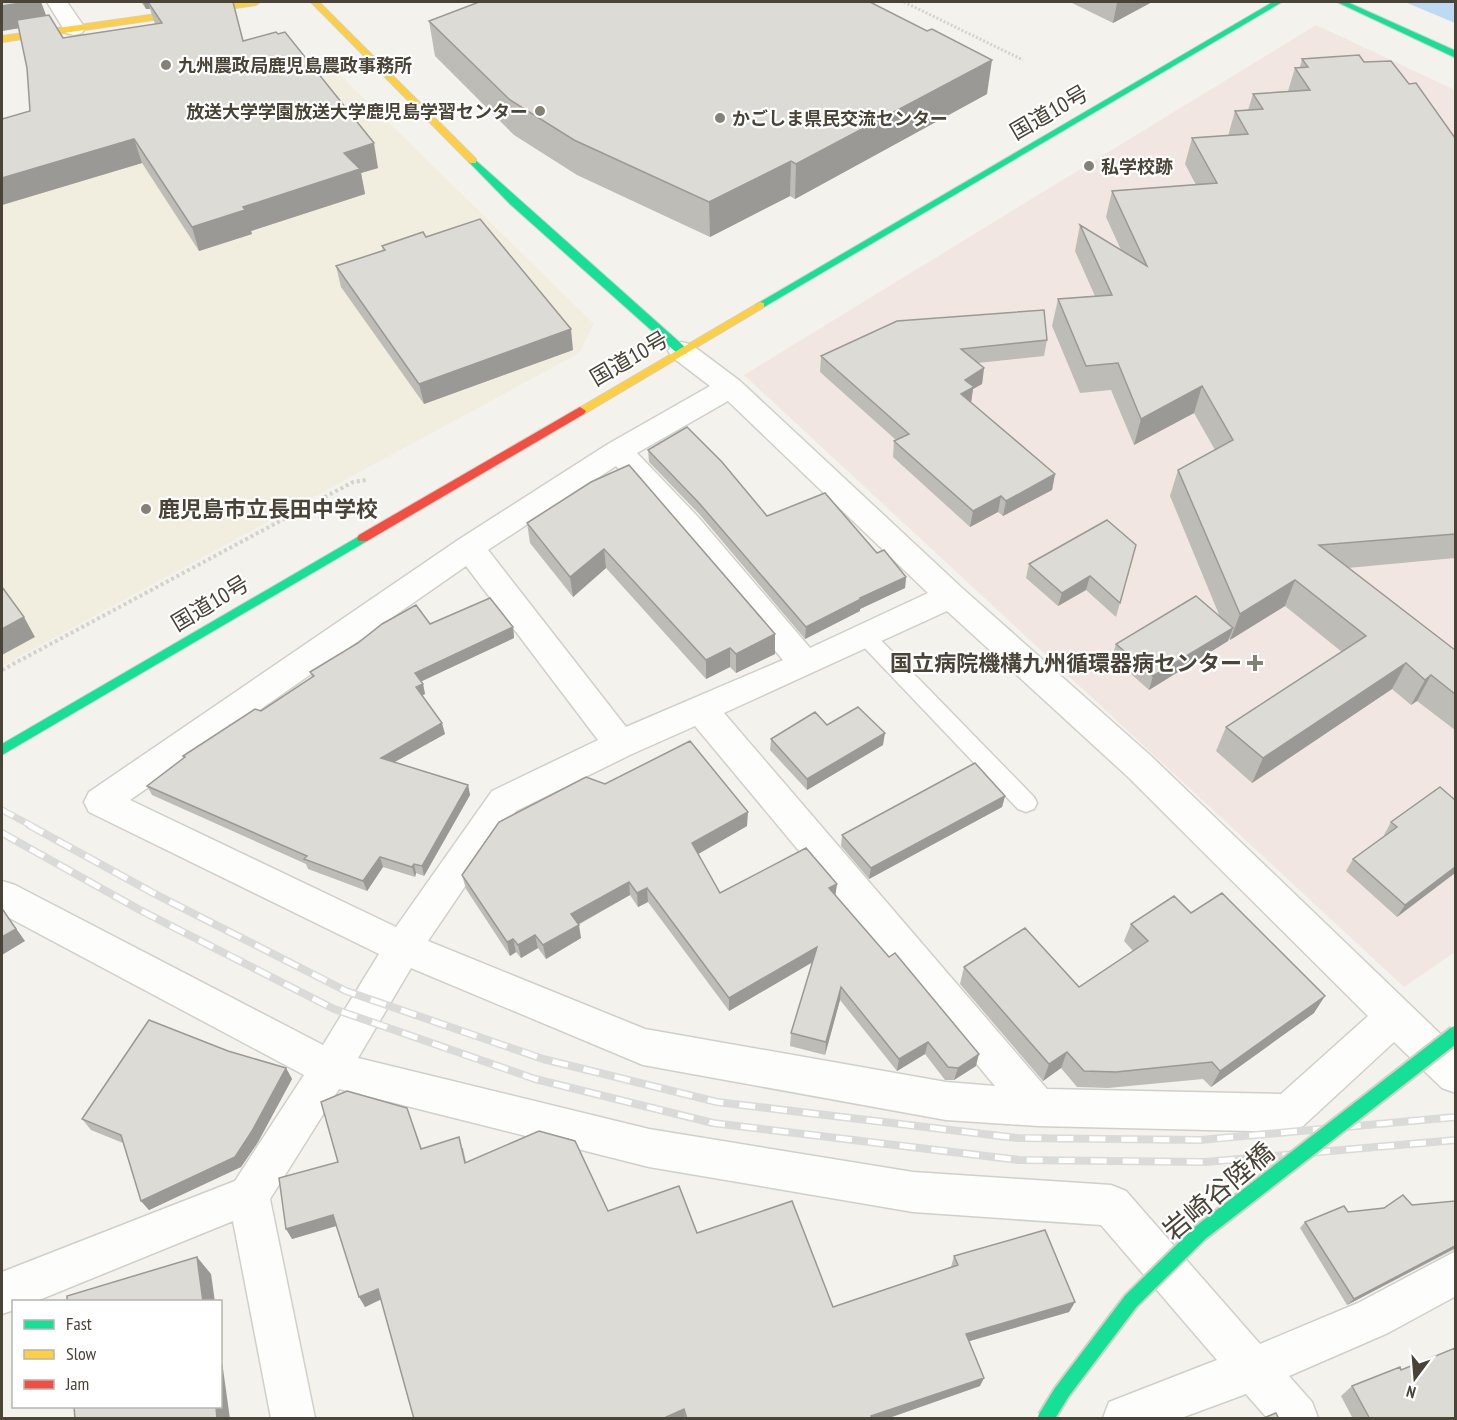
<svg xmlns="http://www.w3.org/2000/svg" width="1457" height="1420" font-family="'PT Sans Narrow','Noto Sans JP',sans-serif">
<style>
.education{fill:#f1eddf}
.medical{fill:#f2e6e2}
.water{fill:#bcdaf2}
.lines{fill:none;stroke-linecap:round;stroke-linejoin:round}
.lane-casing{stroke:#d1cfca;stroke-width:3}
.street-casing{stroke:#d1cfca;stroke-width:3}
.fast-casing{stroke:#d3cfc4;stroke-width:2}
.slow-casing{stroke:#d3cfc4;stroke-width:2}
.jam-casing{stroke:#d3cfc4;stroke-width:2}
.path-far1{stroke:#d3d2cb;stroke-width:3;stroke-dasharray:2 2;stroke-linecap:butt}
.path{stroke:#d3d2cb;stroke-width:4;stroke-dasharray:3 3;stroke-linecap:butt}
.lane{fill:#fdfdfc;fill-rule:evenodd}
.street{fill:#fdfdfc;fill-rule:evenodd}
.fast{fill:#16e098;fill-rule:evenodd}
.slow{fill:#ffcf43;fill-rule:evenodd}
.jam{fill:#f24e42;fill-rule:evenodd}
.rail-far1-casing{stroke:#dadad9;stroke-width:7}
.rail-casing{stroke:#dadad9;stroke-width:8}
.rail-far1{stroke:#fff;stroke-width:4.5;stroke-dasharray:13;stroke-linecap:butt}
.rail{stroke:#fff;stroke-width:5;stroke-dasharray:16;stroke-linecap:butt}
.fast-bridge-casing{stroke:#d3cfc4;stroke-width:20;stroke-linecap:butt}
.fast-bridge{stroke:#16e098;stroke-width:16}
.wall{fill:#bebcb7}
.shaded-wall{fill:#9b9995}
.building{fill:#dddbd5;stroke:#9b9995;stroke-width:1.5}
.poi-dot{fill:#858177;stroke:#fff;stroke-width:2}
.labels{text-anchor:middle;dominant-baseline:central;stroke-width:4.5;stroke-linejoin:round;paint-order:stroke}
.far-poi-label{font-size:18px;font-weight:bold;fill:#4a4438;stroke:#fff;text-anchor:start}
.street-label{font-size:22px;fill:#4a4438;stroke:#fff}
.poi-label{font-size:22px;font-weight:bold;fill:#4a4438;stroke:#fff;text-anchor:start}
.near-street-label{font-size:27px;fill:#4a4438;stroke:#fff}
</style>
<rect width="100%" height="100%" fill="#f3f2ed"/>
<path class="education" d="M333 68 594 324 579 353 2 666V144Z"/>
<path class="medical" d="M1316 25 1455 90V952L1404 987 744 375Z"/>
<path class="water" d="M1405 2H1449L1455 4V23Z"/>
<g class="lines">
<defs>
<path id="lane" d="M865 628 872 631 1034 797 1037 803 1034 809 1026 812 1018 809 858 641 855 636 858 631Z"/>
<path id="street" d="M47 2H67L85 28 82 33 74 35 66 33Z
M682 342 692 345 740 381 962 588 1151 756 1456 1049V1093L1442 1088 1394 1042 1303 1126 1289 1132 1038 1126 946 1120 643 1065 411 968 358 1058 649 1129 913 1172 1111 1185 1126 1191 1260 1344 1358 1303 1456 1251V1296L1388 1333 1289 1376 1312 1402 1318 1418H1267L1246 1394 1181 1418H1103L1109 1402 1217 1360 1101 1225 913 1212 649 1167 339 1089 270 1199 315 1418H271L233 1221 34 1302H14V1310L2 1314V1272L235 1181 304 1075 2 914V881L15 885 323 1045 379 954 89 812 84 802 89 792 458 540 608 444 710 386 672 357 668 351 672 345ZM728 401 928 593 810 648 698 517 637 453ZM616 466 676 533 783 660 626 727 488 550ZM466 566 598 740 492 791 396 927 130 800ZM947 611 1127 776 1368 1016 1281 1094 1047 1089 724 713ZM695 726 995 1086 946 1082 645 1029 428 941 516 811 632 754Z"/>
<path id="fast" d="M1273 2H1282L764 307H756L755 305Z
M1337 2H1347L1456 51V58Z
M473 158 686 348V354H678L510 204 470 163 468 161Z
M363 534 369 538 367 541 2 755V744Z"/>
<path id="slow" d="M241 2H260L256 5 2 42V36Z
M311 2H319L476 159V163H470Z
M760 302 764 303V307L584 414 580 415 574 411Z"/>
<path id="jam" d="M580 407 586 411 584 414 367 541H359L357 538 359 535Z"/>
</defs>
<use href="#lane" class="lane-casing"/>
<use href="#street" class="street-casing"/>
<use href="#fast" class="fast-casing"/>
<use href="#slow" class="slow-casing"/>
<use href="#jam" class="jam-casing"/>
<path class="path-far1" d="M904 2 1023 60"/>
<path class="path" d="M2 670 353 482 366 480"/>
<use href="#lane" class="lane"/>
<use href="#street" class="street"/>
<use href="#fast" class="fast"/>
<use href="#slow" class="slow"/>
<use href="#jam" class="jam"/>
<defs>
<path id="rail-far1" d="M2 810 32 826"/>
<path id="rail" d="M29 825 155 894 346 991 543 1059 717 1102 1017 1138 1200 1140 1456 1117
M2 833 140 910 334 1009 535 1079 713 1123 1019 1160 1205 1162 1456 1140"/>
</defs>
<use href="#rail-far1" class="rail-far1-casing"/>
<use href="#rail" class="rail-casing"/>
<use href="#rail-far1" class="rail-far1"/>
<use href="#rail" class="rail"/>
<defs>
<path id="fast-bridge" d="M1046 1418 1062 1392 1131 1301 1200 1233 1456 1034"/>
</defs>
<use href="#fast-bridge" class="fast-bridge-casing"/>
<use href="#fast-bridge" class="fast-bridge"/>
</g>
<path class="wall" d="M2 2H42H41L46 16 63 38 155 24 150 9H146L141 2H233L243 41 378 168 361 173 365 194 251 231 252 234 199 251 142 163 2 205V119L30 111 27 68 19 28 2 31Z
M1070 2H1152L1113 23Z
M429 21 987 94 795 199 790 196 710 237 577 175 514 135 435 56Z
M1302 59 1364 62 1409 84 1455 138V558L1348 568 1455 650V730L1417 701 1411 705 1392 689 1252 783 1216 751 1226 727 1342 652 1285 606 1230 640 1229 638 1228 641 1149 690 1112 657 1116 644 1220 617 1170 496 1178 470 1215 450 1194 413 1134 445 1111 390 1080 393 1052 326 1058 299 1095 296 1075 251 1080 225 1121 250 1106 217 1112 191 1196 185 1185 164 1192 138 1228 136 1235 111 1248 110 1253 94 1288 91 1295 68 1300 67Z
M382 246 573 350 424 404 341 287 336 266 383 251Z
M1047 340 1044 356 978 363 984 368 982 384 973 389 971 402 1055 474 1052 490 1003 516 998 512 970 527 893 457 894 441 896 440 820 372 821 356Z
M648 450 767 516 877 553 906 577 905 588 860 609V611L805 639 700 515 649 462Z
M591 482 775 654 736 673 730 667 706 679 606 568 573 597 530 543 527 523Z
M1136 545 1116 617 1086 590 1058 606 1026 578 1029 564Z
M430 624 513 627 514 638 421 681 423 684 425 694 422 696 445 734 394 762 468 785 470 795 424 876 416 873 415 877 383 867 367 891 308 869 306 864 152 795 147 786 184 758 183 756 261 711 312 677 310 672Z
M827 725 883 745 807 790 770 750 771 739Z
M605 784 747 826 698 854 720 893 837 884 835 895 976 1066 954 1080H945L925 1054 897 1071 840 1000 825 1055 790 1046 791 1033 813 962 729 1011 648 902 638 907 630 895 578 925 581 938 546 959 538 948 521 958 516 952 510 956 466 889 462 875Z
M1005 796 1002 807 869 879 841 846 842 835Z
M1455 800V873L1397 917 1346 871 1353 859 1385 836 1384 835 1391 822Z
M1191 913 1314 1013 1211 1087 1203 1079 1108 1088 1077 1087 1061 1068 1043 1081 960 984 964 967 1079 987 1133 951 1124 941 1131 924Z
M228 1051 286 1068 292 1079 258 1142 241 1167 149 1210 141 1201 123 1143 91 1130 82 1119Z
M407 1108 422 1149 463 1148 466 1162 608 1211 697 1233 833 1307 951 1267 954 1256 1075 1302 1069 1312 969 1341 980 1386 886 1419H685V1417L681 1419H414L381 1299 365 1307 337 1226 292 1239 338 1162Z
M1455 1201V1249L1347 1305 1300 1228 1305 1222 1412 1205Z
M1401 1370 1455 1419H1353L1341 1396 1352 1386Z"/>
<path class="shaded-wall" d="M27 2H42H41L49 23 2 31V6Z
M143 2H148L150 9H146Z
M1119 2H1152L1113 23 1117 3Z
M992 60 987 94 795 199 796 164Z
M134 139 142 163 2 205V178Z
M374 143 378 168 361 173 365 194 251 231 252 234 199 251 192 227 344 153Z
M791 161 790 196 710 237 709 202Z
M571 329 573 350 424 404 419 384Z
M984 368 982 384 973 389 971 403 961 394 965 380Z
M1202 386 1194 413 1134 445 1141 419Z
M1055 474 1052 490 1003 516 1006 501Z
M1001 496 998 512 970 527 973 511Z
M604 549 606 568 573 597 570 577Z
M1090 576 1086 590 1058 606 1062 593Z
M906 577 905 588 860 609V611L805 639 806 627 860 598Z
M1295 580 1285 606 1230 640 1240 614Z
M24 617 35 637 2 655V629Z
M513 627 514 638 418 683 415 673Z
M1233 628 1228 641 1149 690 1153 676Z
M775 634V654L736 673V654Z
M730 648V667L706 679V660Z
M1406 663 1392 689 1252 783 1263 758Z
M1431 675 1417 701 1411 705 1425 680Z
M423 684 425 694 418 697 416 687Z
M442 723 445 734 384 768 381 758Z
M885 733 883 745 807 790V779Z
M468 785 470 795 424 876 422 866Z
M1005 796 1002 807 869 879 871 868Z
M748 812 747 826 693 857 692 843Z
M380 857 383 867 367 891 363 881Z
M414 864 416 873 415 877 412 867Z
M1455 867V873L1397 917 1405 905Z
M629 882 630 895 573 927 571 914Z
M837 884 835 898 829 888Z
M647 888 648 902 638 907 637 893Z
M3 910 25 941 2 955V937Z
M579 925 581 938 546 959 543 945Z
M535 935 538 948 521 958 518 945Z
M513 939 516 952 510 956 507 942Z
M817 947 816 960 729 1011V998Z
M841 987 840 1000 825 1055 826 1042Z
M1325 996 1314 1013 1211 1087 1220 1071Z
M928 1042 925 1054 897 1071 899 1059Z
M1067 1052 1061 1068 1043 1081 1049 1064Z
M979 1054 976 1066 954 1080 958 1068Z
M286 1068 292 1079 258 1142 241 1167 149 1210 141 1201Z
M333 1215 339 1225 292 1239 286 1229Z
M1455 1246V1248L1347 1305 1354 1299Z
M197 1257 211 1274 215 1302H203Z
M378 1289 384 1298 365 1307 359 1297Z
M1075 1302 1069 1312 963 1343 966 1334Z
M220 1347 230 1419H217L216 1407H220Z
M984 1378 980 1386 886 1419H871V1416Z
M684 1409 685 1417 681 1419H662Z"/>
<path class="building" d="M2 2H27L2 6Z
M148 2H233L243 41 276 32 278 34 285 32 374 143 344 153 360 169 243 207 245 210 192 227 134 139 2 178V119L30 111 27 68 17 20 49 15 63 38 162 23Z
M479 2H870L927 31 932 29 992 60 796 164 791 161 709 202 574 140 510 100 429 21Z
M1359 55 1364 62 1391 61 1409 84 1416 83 1455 138V534L1319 545 1455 650V694L1431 675 1425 680 1406 663 1263 758 1226 727 1366 636 1295 580 1240 614 1178 470 1233 440 1202 386 1141 419 1118 363 1086 366 1058 299 1112 295 1080 225 1147 266 1112 191 1217 183 1192 138 1248 134 1235 111 1263 109 1253 94 1310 90 1295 68 1308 67 1302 59Z
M480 219 571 329 419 384 336 266 385 250 382 246 423 232 426 237Z
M1044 310 1047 340 961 349 984 368 965 380 974 387 961 394 1055 474 1006 501 1001 496 973 511 894 441 909 434 821 356 897 321Z
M687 427 722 462 767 516 825 493 877 553 884 550 906 577 860 598 861 599 806 627 699 503 648 450Z
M629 465 775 634 736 654 730 648 706 660 604 549 570 577 527 523 591 482Z
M1107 520 1136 545 1120 603 1090 576 1062 593 1029 564Z
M2 587 24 617 2 629Z
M1196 596 1233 628 1153 676 1116 644Z
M490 598 513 627 415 673 423 684 416 687 442 723 381 758 468 785 422 866 414 864 412 867 380 857 363 881 304 859 307 856 147 786 185 757 183 756 255 709 261 711 314 676 310 672 358 643 382 624 416 605 430 624Z
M858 707 885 733 807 779 771 739 815 712 827 725Z
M690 741 748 812 692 843 720 893 806 848 837 884 829 888 889 957 895 953 979 1054 958 1068 948 1067 928 1042 899 1059 841 987 826 1042 791 1033 817 947 729 998 647 888 637 893 629 882 571 914 579 925 543 945 535 935 518 945 513 939 507 942 462 875 499 822 586 777 605 784Z
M975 763 1005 796 871 868 842 835Z
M1440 787 1455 800V867L1405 905 1353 859 1397 827 1391 822Z
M1222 893 1325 996 1220 1071 1212 1062 1116 1072 1084 1071 1067 1052 1049 1064 964 967 1025 928 1079 987 1148 941 1131 924 1174 896 1191 913Z
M2 909 3 910 16 929 2 937Z
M149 1020 228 1051 286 1068 252 1131 235 1157 141 1201 121 1135 82 1119Z
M347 1091 407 1108 421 1149 459 1137 465 1163 539 1131 575 1141 608 1211 679 1186 697 1233 792 1201 833 1307 958 1265 954 1256 1045 1230 1075 1302 966 1334 984 1378 871 1416 872 1419H687L684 1409 662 1419H446V1418L414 1419 378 1289 359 1297 333 1215 286 1229 279 1178 338 1162 321 1102Z
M1403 1195 1412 1205 1455 1201V1246L1354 1299 1305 1222 1344 1206 1348 1212 1384 1208Z
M197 1257 203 1302H67V1296Z
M1455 1348V1419H1370L1352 1386 1400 1367 1401 1370Z
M74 1407H216L217 1419H75Z
M1276 1413 1279 1419H1261Z"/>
<g class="poi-dot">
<circle cx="166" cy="65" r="6"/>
<circle cx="540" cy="111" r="6"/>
<circle cx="720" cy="118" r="6"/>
<circle cx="1089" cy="166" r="6"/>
<circle cx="146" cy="509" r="6"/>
<path d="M1252 654h6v6h6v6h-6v6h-6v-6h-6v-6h6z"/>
</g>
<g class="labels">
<g class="far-poi-label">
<text x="178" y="65">九州農政局鹿児島農政事務所</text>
<text x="528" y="111" text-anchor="end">放送大学学園放送大学鹿児島学習センター</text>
<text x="732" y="118">かごしま県民交流センター</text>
<text x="1101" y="166">私学校跡</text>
</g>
<g class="street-label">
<text transform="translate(1049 112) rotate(-30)">国道10号</text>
<text transform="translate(629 358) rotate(-30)">国道10号</text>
<text transform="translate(210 603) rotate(-31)">国道10号</text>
</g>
<g class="poi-label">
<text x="158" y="509">鹿児島市立長田中学校</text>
<text x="1242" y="663" text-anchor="end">国立病院機構九州循環器病センター</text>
</g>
<g class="near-street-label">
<text transform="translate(1218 1191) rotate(-40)">岩崎谷陸橋</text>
</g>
</g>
<rect width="1457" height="1420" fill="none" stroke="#4a4438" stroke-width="6"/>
<rect x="12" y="1300" width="210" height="108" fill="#ffffff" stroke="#b7b4af" stroke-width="1.5"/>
<rect x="24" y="1320" width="30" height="9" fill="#16e098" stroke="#b7b4af" stroke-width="1.5"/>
<text x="66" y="1330" font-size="18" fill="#4a4438">Fast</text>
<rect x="24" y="1350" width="30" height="9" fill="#ffcf43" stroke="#b7b4af" stroke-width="1.5"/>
<text x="66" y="1360" font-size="18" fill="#4a4438">Slow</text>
<rect x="24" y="1380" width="30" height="9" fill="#f24e42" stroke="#b7b4af" stroke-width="1.5"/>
<text x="66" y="1390" font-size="18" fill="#4a4438">Jam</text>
<g transform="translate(1415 1378) rotate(196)" stroke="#ffffff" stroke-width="4.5" paint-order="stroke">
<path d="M0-4.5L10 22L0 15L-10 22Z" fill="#4a4438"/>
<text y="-9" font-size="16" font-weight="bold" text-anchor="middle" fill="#4a4438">N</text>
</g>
</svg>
